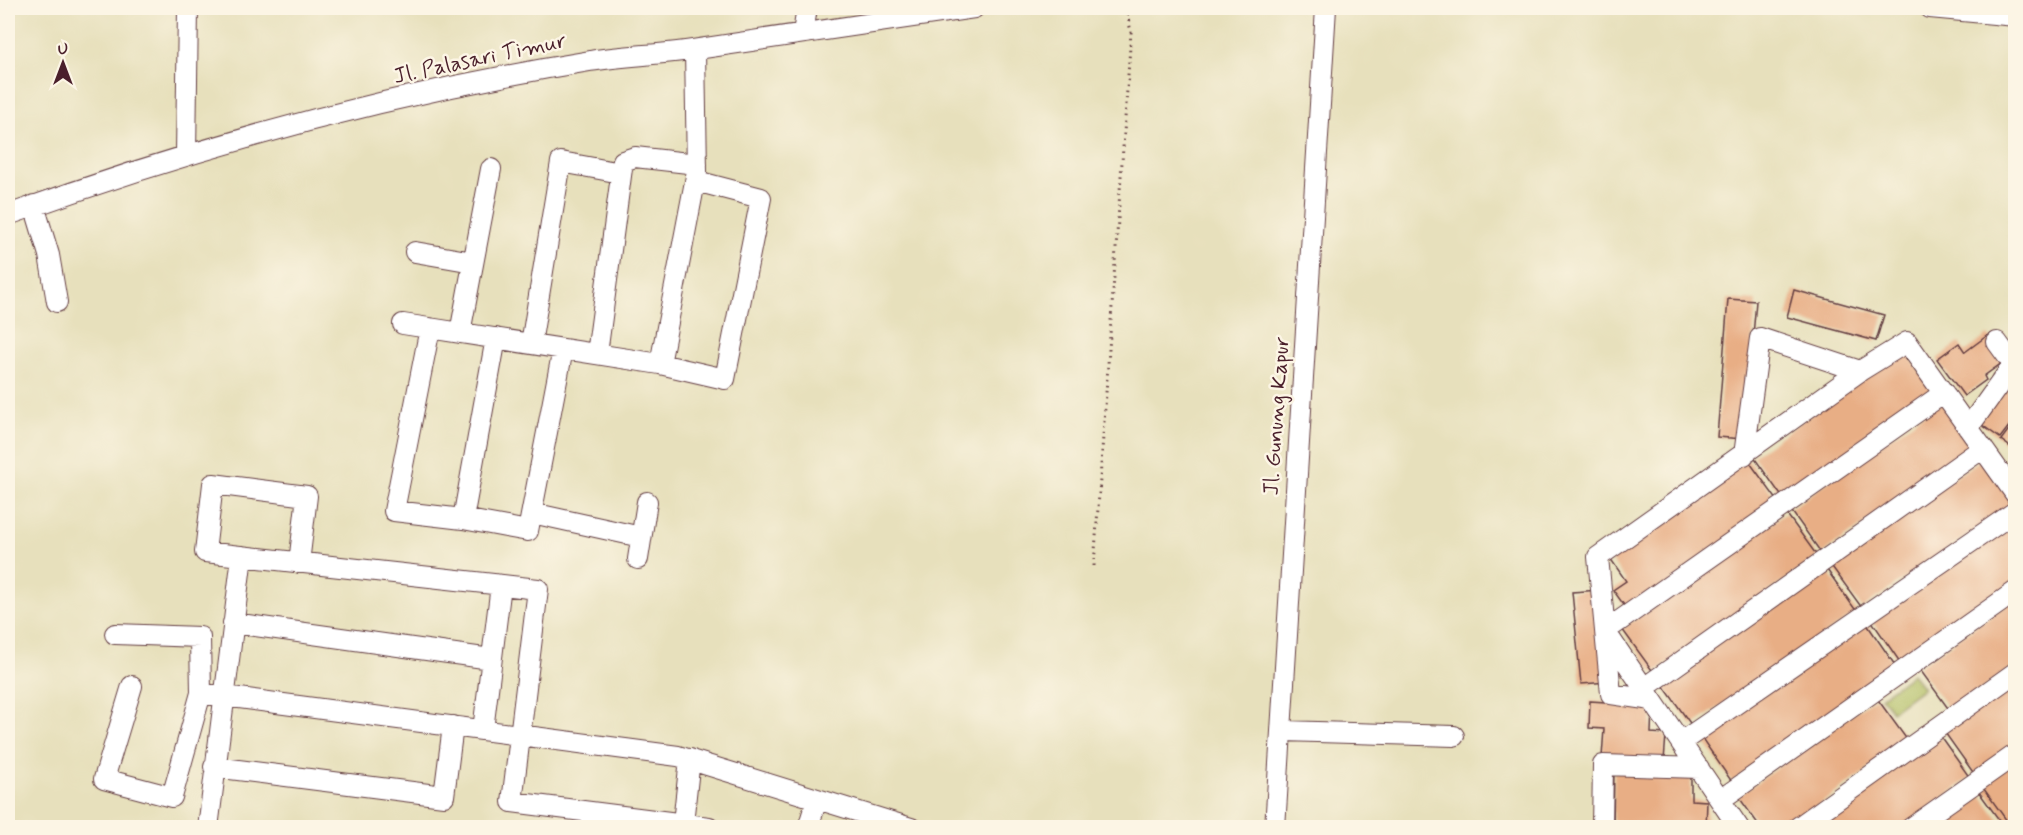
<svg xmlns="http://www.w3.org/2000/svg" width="2023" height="835" font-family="Mynerve,sans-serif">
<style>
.green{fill:#adbb5d;stroke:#7c6d44;stroke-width:1.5}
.building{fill:#e8ae85}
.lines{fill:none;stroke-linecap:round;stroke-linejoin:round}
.minor-casing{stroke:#623c41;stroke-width:22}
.path{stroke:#623c41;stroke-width:3;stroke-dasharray:1.5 4.5;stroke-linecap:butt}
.minor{stroke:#fff;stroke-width:20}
.labels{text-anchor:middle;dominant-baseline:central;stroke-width:5;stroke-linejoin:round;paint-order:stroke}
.street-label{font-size:22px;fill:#4a1f2b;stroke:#fcf5e5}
</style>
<rect width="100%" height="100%" fill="#fcf5e5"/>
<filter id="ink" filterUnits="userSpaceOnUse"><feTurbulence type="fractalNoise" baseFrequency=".0167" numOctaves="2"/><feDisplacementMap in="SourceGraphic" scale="12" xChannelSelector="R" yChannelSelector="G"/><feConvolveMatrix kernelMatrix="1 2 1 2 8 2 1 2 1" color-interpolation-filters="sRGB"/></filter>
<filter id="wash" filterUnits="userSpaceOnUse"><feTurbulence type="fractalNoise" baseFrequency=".008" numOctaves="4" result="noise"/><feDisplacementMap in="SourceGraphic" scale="24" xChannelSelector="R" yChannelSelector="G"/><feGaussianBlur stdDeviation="1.35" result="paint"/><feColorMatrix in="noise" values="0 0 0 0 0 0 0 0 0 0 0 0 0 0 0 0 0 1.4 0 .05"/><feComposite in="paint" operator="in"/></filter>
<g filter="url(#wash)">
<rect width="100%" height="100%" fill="#e7e0bc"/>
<path class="green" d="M1912 674 1923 688 1892 711 1881 697Z"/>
<g id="blocks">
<path class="building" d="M1794 290 1884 315 1876 341 1787 317Z
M1728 299 1756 301 1744 439 1717 437Z
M1988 335 2006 360 1984 376 1986 380 1964 396 1937 359 1959 343 1965 352Z
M1904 349 1936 393 1785 501 1753 456Z
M2016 372V417L2000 438 1978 422Z
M1941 402 1973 446 1822 554 1790 509Z
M2016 420V451L2001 440Z
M1983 458 2014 503 1862 608 1830 564Z
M1748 460 1780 504 1629 612 1613 590 1626 581 1610 558Z
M1786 513 1818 557 1654 673 1622 629Z
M2016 520V586L1902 665 1871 620Z
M1825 567 1857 612 1692 726 1660 681Z
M1600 590 1609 682 1581 684 1572 592Z
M2016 598V665L1950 711 1918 667Z
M1866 623 1897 668 1732 782 1701 737Z
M2016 679V746L1975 775 1943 730Z
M1876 697 1908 741 1787 828H1761L1738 796Z
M1590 701 1652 705 1651 733 1666 734 1664 761 1602 757 1604 729 1589 728Z
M1938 733 1970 778 1901 828H1806Z
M2016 760V827L2012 828 1981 785Z
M1614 771 1691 773V800L1707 801 1706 828 1613 825Z
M1976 788 2005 828H1920Z"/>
</g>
</g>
<g filter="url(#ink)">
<use href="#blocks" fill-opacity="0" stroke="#623c41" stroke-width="1.5"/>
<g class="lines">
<defs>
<path id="minor" d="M1930 8 2016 16
M803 33 807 8
M186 155 188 8
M34 205 49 255 57 302
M8 215C196 147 392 93 590 61 626 55 662 55 698 49 791 36 882 21 974 8
M415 252 473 262
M403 324 660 364 697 171 695 50
M430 328 394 511 463 519 528 531 563 349
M460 333 491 169
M1997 342 2013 364
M531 344 561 162 621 173
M597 354 623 161 635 157 697 164
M660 364 725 379 761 198 696 181
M1968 428 2016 361
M1744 455 1760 338 1860 371
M532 513 641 537
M463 519 496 338
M638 559 647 502
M299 563 307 496 213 484 205 552C316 564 427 577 538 589L512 802 709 827
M233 623 491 659
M115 634 200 637 201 693 172 797 104 779 132 686
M1644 688 1983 448
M201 693 678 756 911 828
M1652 700 1611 694 1605 631 1944 393
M483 730 501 585
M1283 731 1454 736
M1681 742 2016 511
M214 767 444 796 453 726
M1720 800 2016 591
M683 823 690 759
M208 828 242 556
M808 828 817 799
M1275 828 1326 8
M1602 828 1603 765 1699 768
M1739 828 1605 631 1598 557 1860 371 1907 342 2016 495
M1797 828 2016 672
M1911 828 2016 754"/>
</defs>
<use href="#minor" class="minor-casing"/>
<path class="path" d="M1094 566 1131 32 1126 8"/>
<use href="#minor" class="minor"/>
</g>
</g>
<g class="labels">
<g class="street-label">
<text transform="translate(480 59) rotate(-12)">Jl. Palasari Timur</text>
<text transform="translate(1277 416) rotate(-86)">Jl. Gunung Kapur</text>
</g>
</g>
<rect width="2023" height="835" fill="none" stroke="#fcf5e5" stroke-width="30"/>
<g transform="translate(63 63)" stroke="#fcf5e5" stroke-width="4.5" paint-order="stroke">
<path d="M0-4.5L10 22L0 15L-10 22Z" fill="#4a1f2b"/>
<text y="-9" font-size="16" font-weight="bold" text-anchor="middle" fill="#4a1f2b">U</text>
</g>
</svg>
